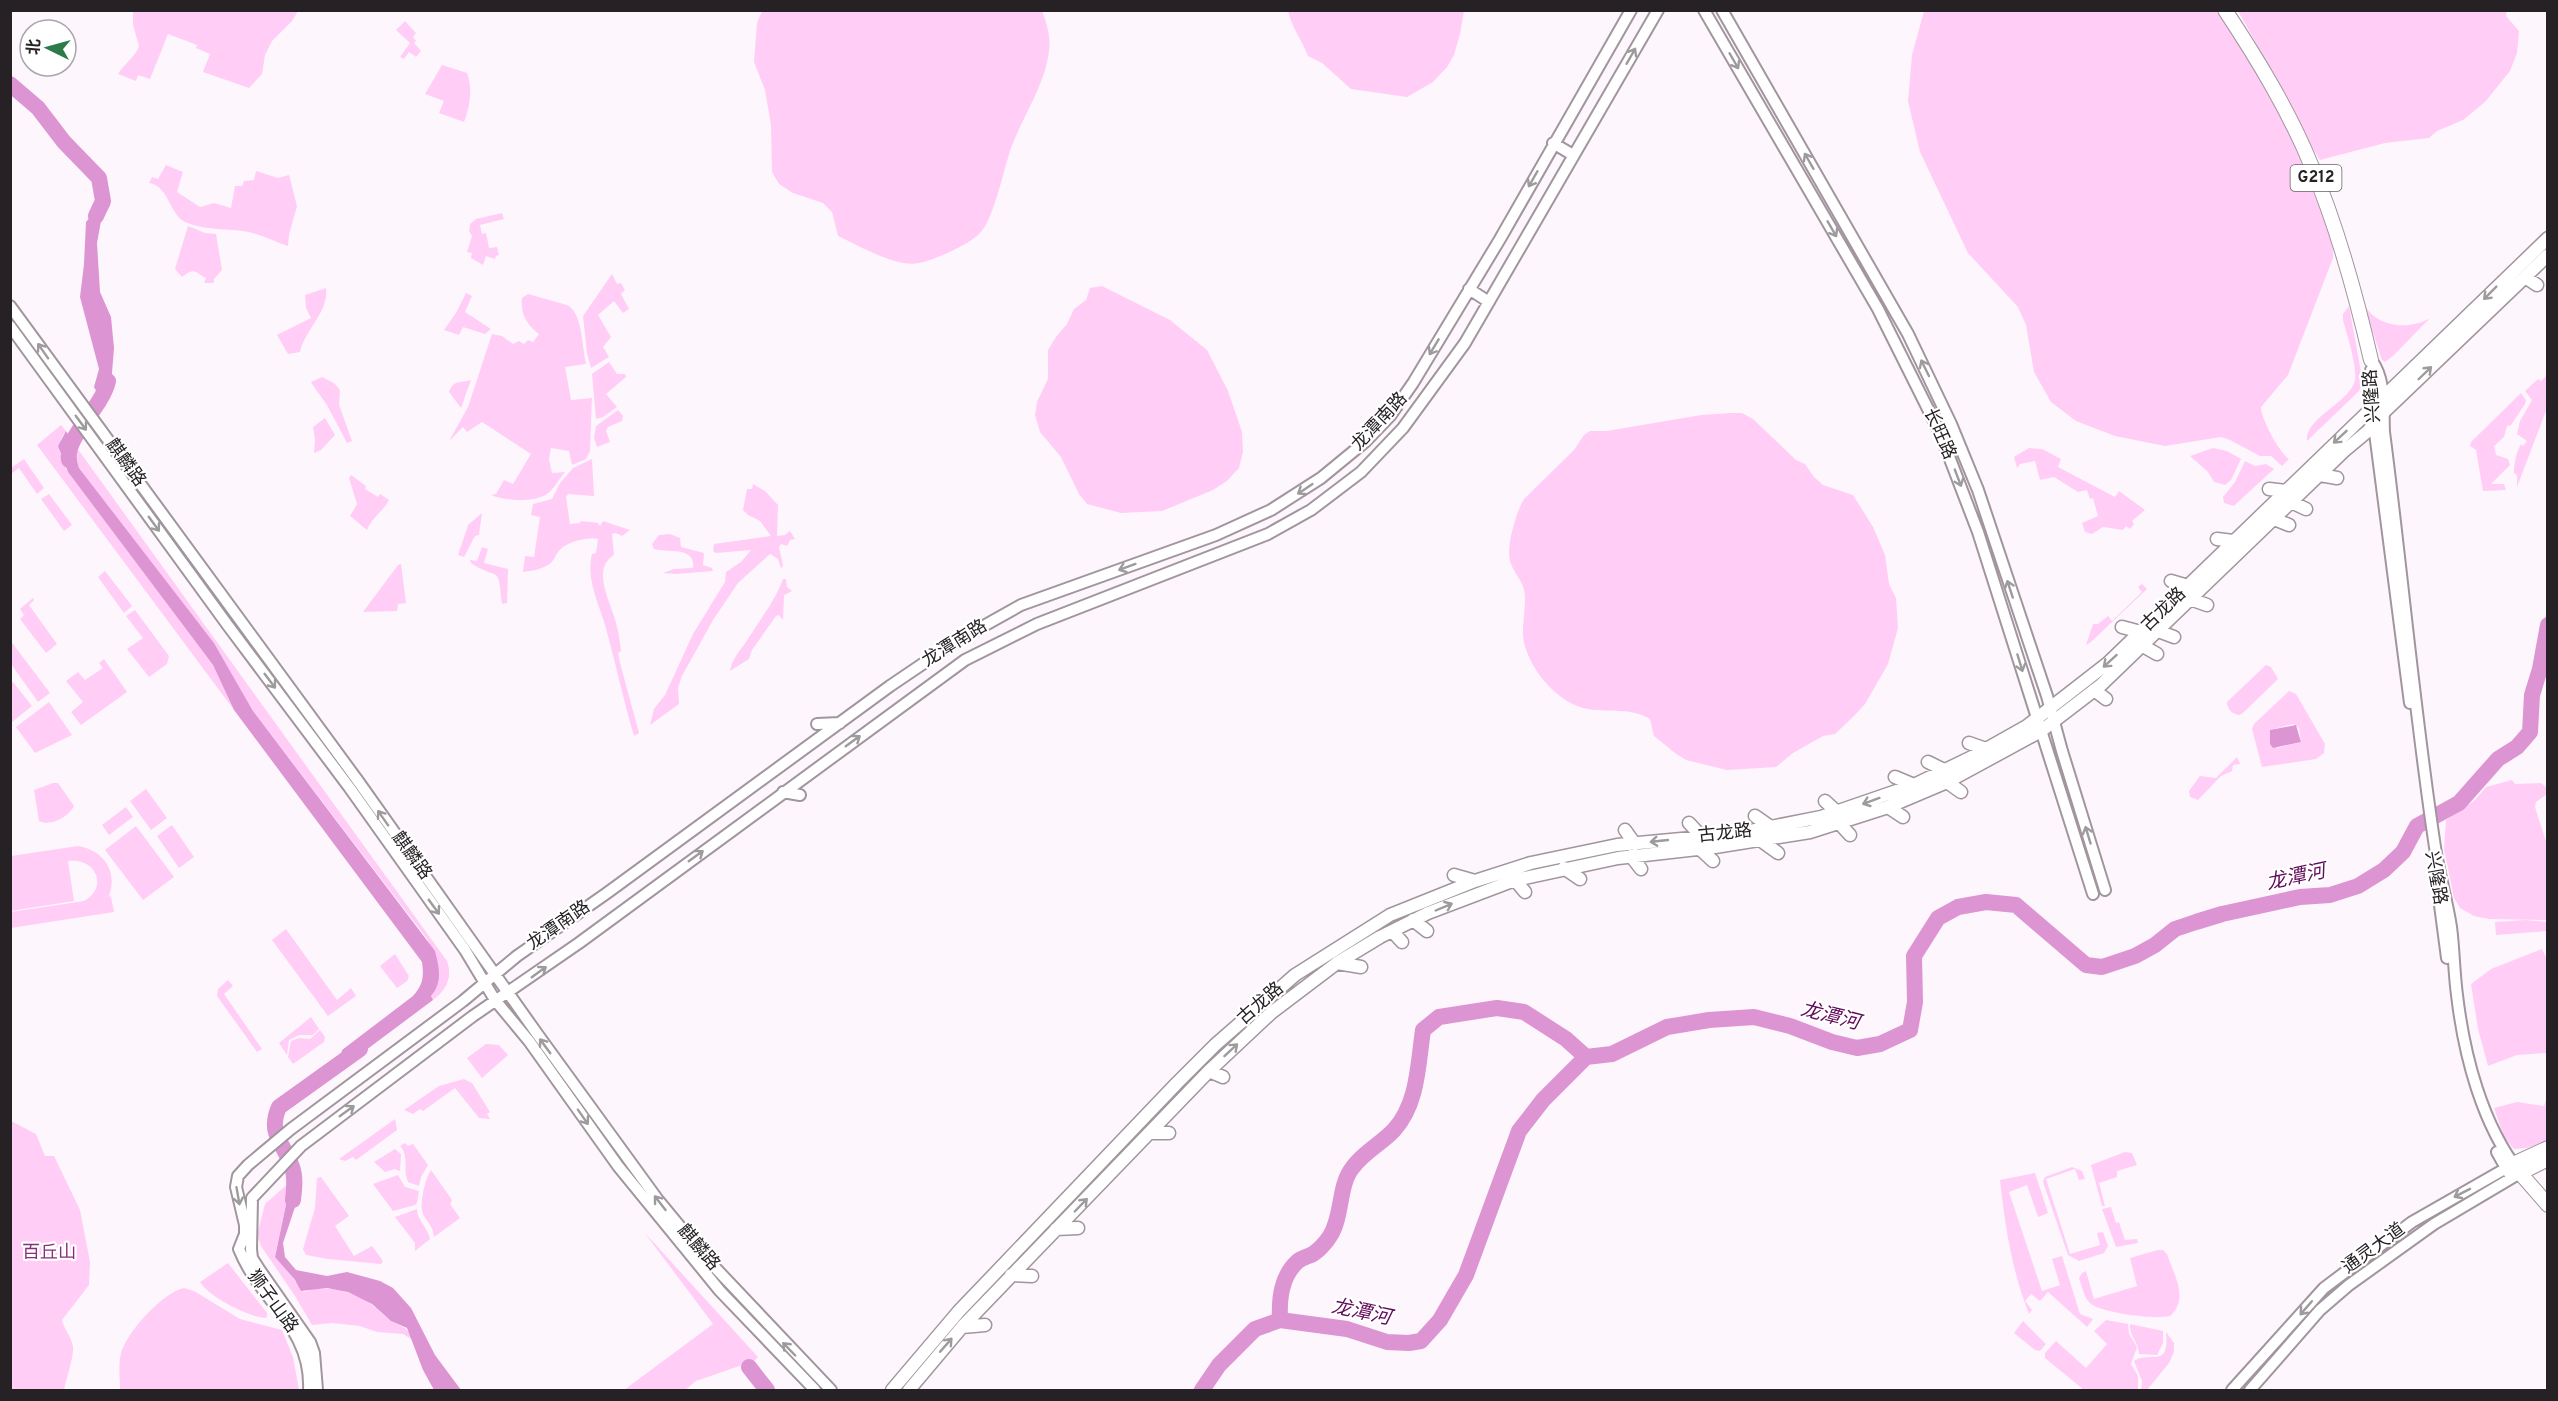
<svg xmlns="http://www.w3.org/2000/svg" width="2558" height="1401" font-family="Overpass,'Noto Sans SC',sans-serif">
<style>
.green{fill:#ffcdf6;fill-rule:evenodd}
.water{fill:#dd94d2}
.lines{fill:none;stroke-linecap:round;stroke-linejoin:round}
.river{stroke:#dd94d2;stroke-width:16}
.secondary-casing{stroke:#a1959e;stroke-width:14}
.primary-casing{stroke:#a1959e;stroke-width:15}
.highway-casing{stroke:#a1959e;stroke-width:16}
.secondary{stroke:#fff;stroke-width:10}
.primary{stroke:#fff;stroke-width:12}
.highway{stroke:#fff;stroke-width:14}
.oneway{stroke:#9d9b9c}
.labels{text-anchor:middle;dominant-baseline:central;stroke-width:4.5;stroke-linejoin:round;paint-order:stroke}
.shield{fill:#fff;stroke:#666466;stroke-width:1.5}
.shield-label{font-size:16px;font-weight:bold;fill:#252124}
.street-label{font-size:18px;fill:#252124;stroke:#fff}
.park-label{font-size:18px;fill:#85307b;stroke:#fff}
.water-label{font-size:20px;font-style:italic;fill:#630b5b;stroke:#fff}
</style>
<rect width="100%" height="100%" fill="#fef6fd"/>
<path class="green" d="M133 11V10L298 11 292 21 272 41 265 55 262 74 249 88 203 72 210 54 196 48 197 45 168 34 150 79 138 75 136 81 118 74C124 64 136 56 139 46L133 25Z
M762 11H1042C1047 23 1051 38 1049 51 1045 85 1023 116 1011 148 1004 168 994 219 980 233 969 245 934 260 919 263 896 268 858 245 838 236L832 212 823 203 793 193 779 184 772 172 771 125 765 90 754 62 757 23Z
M1288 11H1464L1460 34 1454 55 1447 67 1433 82 1407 97 1351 89 1322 63 1308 56C1302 40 1292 28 1288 11Z
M1924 11H2216C2228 30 2243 48 2255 67 2280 107 2298 153 2315 197 2323 216 2334 237 2333 258L2288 375 2261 407C2261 419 2279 452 2289 459L2282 466 2271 456H2260L2230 440 2221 437 2165 446 2115 436 2076 421 2051 402 2034 372 2026 325 2018 307 1968 253 1920 152 1908 101 1912 55Z
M2238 11H2507L2506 16 2519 31 2517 53 2510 71 2485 102 2463 120 2437 131 2429 138 2385 143 2320 160 2304 135 2297 116Z
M405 21 416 33 413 37 416 41 414 43 421 51 416 57 409 52 404 59 400 57 410 43 396 30Z
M442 65 467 73C473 89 470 106 464 122L439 113 444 101 425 94Z
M166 165 183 172 177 192 200 207 214 203 231 208 235 186H242L244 181 254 180 256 171 278 178 289 175 297 206 289 235 288 246C275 242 262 235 249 232 228 228 205 231 185 222 169 214 169 186 149 183L152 177 158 179Z
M502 213 504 219 480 225 482 234 486 233 489 248 497 247 499 255 496 256 495 259 486 256 483 265 471 258 472 253 467 252 472 236 469 231 470 224 476 219Z
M188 226 205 233 216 234 222 270 214 279V283H204L206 278C195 273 196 266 182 277L175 269Z
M612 274 617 284 621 283 625 290 621 294 629 309 623 313 614 301 598 315 611 337 603 347 609 357 591 368 587 353 583 316Z
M1102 286 1170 320 1207 350 1228 391 1242 432 1243 452 1239 468 1227 481 1213 490 1162 511 1121 513 1087 504 1079 494 1061 457 1040 432 1035 415 1037 402 1048 379V350L1056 337 1067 324 1074 309 1086 300 1090 288Z
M326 288C329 312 305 329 300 352L288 354 277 335 311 318 306 308 305 295Z
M466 293 472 296 465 312 491 329 485 334 463 327 459 335 444 330 456 313Z
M528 294 567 305C583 313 582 348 586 364L565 367 571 400 592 398 590 451 586 459 572 465 569 451 551 448 549 459 552 473 565 472C559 479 554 489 547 494 534 503 504 501 491 495L496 494 504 480 513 484 531 454 482 422 467 432 463 427 449 441 468 407 492 334 502 336 513 344 519 341 524 344 528 340 533 342 539 334C527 325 520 314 522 298Z
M2363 302C2374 327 2408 331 2430 318L2393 356 2385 362 2382 360Z
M2349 306 2363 383 2359 391 2307 441C2304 418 2351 402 2355 380 2357 365 2347 335 2343 320V314Z
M609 362 617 374H625L626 377 606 394 617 407 603 417 596 419 592 374Z
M2547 375V408L2517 487V475L2514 473C2514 463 2516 453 2521 444L2523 446 2527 441 2517 434 2520 421 2532 400 2525 391 2538 379 2541 381Z
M322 377 334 383 340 390 339 405 352 441 347 443 327 405 312 384 311 382Z
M471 380 461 408 449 392C453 380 460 383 471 380Z
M2521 393 2526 400 2525 404 2511 425 2507 426 2504 437 2494 446 2496 455 2508 459 2510 465 2491 484H2504L2506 490 2483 491 2476 450 2470 446 2471 442Z
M618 410 623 416 622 421 608 427 606 431 610 442 597 447 594 438 596 426Z
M1731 413H1742L1753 419 1796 460 1805 464 1814 477 1823 485 1853 495 1873 527 1885 555 1889 584 1896 598 1898 628 1888 664 1865 704 1854 716 1835 734 1823 736 1793 753 1776 767 1727 770 1686 760 1675 753 1654 736 1650 719C1630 707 1610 713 1588 709 1557 704 1527 667 1523 637 1522 623 1527 603 1524 590 1522 580 1513 572 1510 561 1506 547 1516 512 1524 499L1574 450 1584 435 1590 431H1607L1701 415Z
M325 418 335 435 321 450 314 453 315 440 313 427Z
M61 425 66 431C54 445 61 458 68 472L213 665 234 710 37 445Z
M77 448 447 961C453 978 446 990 433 1000L431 996 428 940 253 711 214 643 79 468 75 454Z
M2029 448 2042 449 2061 459 2058 467 2115 497 2119 491 2145 510 2132 521 2134 524 2130 529 2126 526 2123 530 2103 527 2092 534 2085 532 2082 523 2098 516 2093 498 2090 499 2087 490 2078 492 2054 477 2040 480 2035 461 2020 464 2017 468 2014 457Z
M2213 448 2227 451 2241 459 2231 480 2225 485 2214 482 2208 472 2190 456Z
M24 459 44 488 37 494 19 468 11 474V468Z
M592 459 594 496 568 494 566 497 570 524 580 523 581 521 598 523 600 526 603 521 630 530 622 536 616 533 612 534 614 555C589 570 614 607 617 627 619 635 620 643 621 651L618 653 620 663 639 733 634 736C624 702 617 669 608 636 602 608 585 583 592 554L596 553 598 539C586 537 565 542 558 552 554 558 553 563 546 566 539 570 530 571 523 572L525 556 534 557 540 517 531 515 533 504 552 499 560 483 573 468Z
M2245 461 2255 466 2266 464 2274 469 2238 502 2234 506 2224 503 2223 497 2235 482Z
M351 475 366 486 365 489 378 497 380 494 389 500C383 512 372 517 367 530L350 516 357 504 349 478Z
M753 484 765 491 778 505 777 536 785 535 790 531 795 539 790 540 787 546 781 544 779 547 783 566 781 568 778 559 770 554 738 583 713 620 682 676 678 688 679 704 650 725 654 709 665 695 693 634 725 582 726 572 741 562 751 550 716 553 713 551 714 544 771 536 760 521 748 515 743 510 747 489H752Z
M49 494 72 525 64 531 41 499Z
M482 513 479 535 475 536 464 557 458 555 468 525Z
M670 534 680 538 681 547 704 553 703 565 712 568 713 571 676 574 663 573 674 569 693 568C696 546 668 553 654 549L652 544 659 535Z
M482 547 488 549 484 563 508 569 507 603 502 604C498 563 500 582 471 563L470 560 477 561Z
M401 564 406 603 398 604 397 611 363 612 398 565Z
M105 571 132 606 124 613 98 577Z
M783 579H786L787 587 792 591 784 595 783 620 779 615 776 616 752 650 749 659 730 671C732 659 739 652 746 642 759 621 775 601 783 579Z
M2142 584 2147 589 2091 642 2086 645 2093 624H2098L2108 616 2112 621 2142 592 2138 587Z
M33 598 34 600 29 605 57 644 46 653 20 619 24 615 20 609Z
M135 610 169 656 167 664 149 677 127 649 143 638 126 616Z
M10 640 50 693 38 702 11 664Z
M104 659 127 692 81 725 71 712 83 702 66 681 78 672 85 680 103 668 99 663Z
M2266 665 2271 667 2278 679 2243 713 2239 715C2232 714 2227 709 2227 702Z
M13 682 32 706 12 722 10 684Z
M2289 691 2296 694 2325 744 2324 753 2316 759 2262 767 2252 729 2254 724ZM2293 724 2299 728 2301 742 2277 748 2270 730Z
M49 702 72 735 35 753 16 727Z
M2237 757 2240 764 2233 765 2232 771 2221 776 2198 800 2190 797 2189 791 2200 776 2216 778Z
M2512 780 2515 784 2541 783 2547 788V794L2536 802 2535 807 2547 845V920L2489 919 2474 916 2460 908 2454 898 2444 849 2446 820 2475 800 2486 787Z
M53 783H58L74 806C69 817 49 827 39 821L34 790Z
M146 789 167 818 151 830 130 801Z
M126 807 133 817 109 835 102 825Z
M172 825 194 857 179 868 157 836Z
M136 826 174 877 143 900 105 850Z
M78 846C104 850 118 872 109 896L111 897 114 912 11 928V912L84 901C109 887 96 857 68 861L74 901 11 911V856Z
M2526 920 2547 922V931L2496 935 2495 922Z
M286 929 337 1000 351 988 356 996 328 1016 272 940Z
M2542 949 2547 959V1053L2517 1055 2488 1066 2478 1029 2471 984 2491 969Z
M395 954 409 976 407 981 397 988 380 966Z
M228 980 233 986 224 994 262 1049 257 1052 217 996 218 989Z
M311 1017 319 1029 313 1035H299L289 1040 287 1055 279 1043Z
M320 1030 325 1037 324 1042 293 1064 288 1057 291 1041 299 1038 310 1039Z
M486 1044 499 1045 508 1055 482 1078 467 1058Z
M464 1079 472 1083 490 1112 487 1114 490 1119 479 1118 455 1088 423 1111 420 1109 413 1114 404 1110 439 1086Z
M2547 1097V1141L2527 1148 2514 1149 2504 1137 2494 1108 2517 1102 2544 1106Z
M395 1119 397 1130 356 1160 353 1157 345 1161 339 1159Z
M11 1121 36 1134 45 1156H54L80 1210 90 1262 89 1285 62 1320C64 1330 72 1337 73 1347 74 1357 66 1379 64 1390H11Z
M405 1143 408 1146 413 1144 428 1165 421 1177 419 1186 408 1182C402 1169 410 1157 400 1146Z
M395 1149 401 1154 400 1171 395 1169 385 1172 374 1162Z
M2125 1152 2132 1153 2137 1165 2117 1171V1177L2099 1183 2105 1206H2102L2091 1165Z
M2072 1167 2082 1171 2085 1179 2079 1180 2075 1169 2046 1179 2070 1254 2100 1245 2097 1233 2103 1232 2108 1246 2104 1253 2079 1261 2068 1255 2043 1182 2045 1177Z
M431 1170 452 1200 450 1204 460 1218 434 1237C433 1227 429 1224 424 1216 418 1207 425 1179 431 1170Z
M2035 1173 2048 1213 2038 1217 2027 1185 2009 1192 2042 1291 2060 1285 2052 1259 2062 1256 2080 1314 2093 1319 2087 1327 2048 1292 2040 1301 2031 1294 2025 1301 2032 1310 2029 1314C2012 1271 2005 1226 2000 1180Z
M398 1175 405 1187 419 1191 417 1203 415 1205 393 1211 373 1184Z
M321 1177 349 1216 335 1226 354 1256 372 1246 383 1261 381 1264 328 1259 306 1255 303 1249 315 1208 317 1178Z
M291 1181 275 1256 304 1292C327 1284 352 1291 371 1304 378 1309 383 1315 390 1320 400 1327 408 1326 413 1340L403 1334 377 1332 360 1326 332 1323 312 1325 295 1296 261 1246 257 1235 265 1204Z
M2111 1207 2116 1223 2119 1222 2125 1240 2137 1239 2138 1243 2116 1247 2102 1209Z
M417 1209C417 1220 428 1228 430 1239L415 1251V1243L395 1217Z
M644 1232 758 1357 754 1361 696 1381 685 1390H624L713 1324Z
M2158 1250H2163L2167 1254C2173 1273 2190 1299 2170 1316 2156 1320 2103 1313 2091 1304 2084 1298 2082 1287 2079 1278L2082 1273 2086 1271 2094 1299 2137 1286 2130 1258Z
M228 1263 267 1313V1317L265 1318C247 1316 209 1297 200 1282Z
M184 1288 194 1291 240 1319 282 1330 293 1357 299 1390H120C120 1379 118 1365 121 1353 127 1332 162 1293 184 1288Z
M2106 1320 2128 1324 2129 1334 2137 1347 2131 1364 2138 1376V1390H2084L2045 1358V1353L2056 1341 2086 1368 2107 1344 2094 1331Z
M2023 1321 2046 1344 2040 1351 2035 1350 2014 1333Z
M2130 1324 2163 1331V1343L2157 1355 2139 1354C2139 1342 2129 1336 2130 1324Z
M2166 1332 2174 1343V1352L2169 1363 2147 1390H2141L2142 1381 2134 1361C2149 1350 2170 1370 2166 1332Z"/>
<path class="water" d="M109 195 110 205 101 221 97 243 100 292 111 317 114 348 111 385 105 407 94 387 99 369 80 297 84 264 86 222 92 215 97 198Z
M66 431 77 448 75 454 79 468 214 643 253 711 435 951C439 967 443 982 431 996L433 1000 346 1065 341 1058 342 1050 413 996C423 985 424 977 422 962L234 710 213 665 68 472 58 446Z
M2296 725 2301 742 2273 748 2270 744V730Z
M297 1176V1201L283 1243 285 1257 296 1270 327 1276 347 1272 380 1281 393 1288 411 1308 435 1355 461 1390H434L423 1370 407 1328 391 1321 372 1304 348 1292 327 1288 301 1291 295 1280 275 1257 291 1181Z"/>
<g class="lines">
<path class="river" d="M10 84 38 108 64 142 99 178 103 201 96 216
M69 460C65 437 102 408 108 381
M293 1200C294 1190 296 1178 292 1167 284 1143 267 1134 279 1107L360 1049
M1280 1320C1279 1299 1281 1276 1298 1261 1302 1258 1306 1257 1311 1255 1317 1252 1326 1243 1330 1236 1343 1216 1338 1185 1353 1167 1364 1152 1382 1143 1394 1130 1418 1104 1418 1064 1423 1030L1439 1017 1497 1008 1524 1012 1566 1039 1586 1057
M749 1367 767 1390
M1202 1390 1219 1365 1255 1329 1280 1320 1347 1329 1387 1342 1409 1343 1421 1341 1440 1320 1466 1275 1519 1131 1543 1100 1586 1057 1612 1054 1667 1027 1709 1020 1754 1017 1790 1026 1832 1042 1857 1048 1880 1044 1910 1030 1915 1002 1914 956 1938 918 1958 907 1986 902 2016 905 2086 965 2102 967 2135 956 2155 945 2175 929 2196 922 2222 914 2300 897 2330 895 2358 886 2384 870 2403 852 2417 826 2459 803 2498 759 2517 747 2530 732 2532 695 2540 669 2548 625"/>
<defs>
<path id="secondary" d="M1704 10 1878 309 1940 433 1978 532 2093 894
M1722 10 1908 334 1951 424 1978 490 2047 696 2062 751 2105 890
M1553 143 1573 155
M1469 289 1489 302
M10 306 358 781 538 1035 658 1200 705 1257 831 1390
M10 326 229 627 349 787 465 950 495 1000 529 1041 618 1166 720 1291 815 1390
M2371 370 2374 425 2410 703
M817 724 840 723
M783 792 800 795
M2440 905 2447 958
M2497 1152 2511 1177
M309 1390C312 1327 260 1302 239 1249L245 1234V1225L236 1187 238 1176 248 1165 291 1129 463 1001 517 956 607 893 890 686 955 642 1021 605 1216 535 1271 510 1321 478 1366 441 1390 416 1413 383 1500 239 1631 10
M317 1390 314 1353 310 1342 259 1269 252 1258 251 1249 252 1198 301 1146 473 1016 579 943 965 660 1037 624 1268 534 1311 510 1361 472 1403 428 1465 343 1658 10
M2232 1390 2324 1288 2412 1222 2510 1166
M2250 1390 2320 1310 2349 1285 2434 1224 2520 1173C2482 1125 2464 1055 2457 995 2454 973 2454 950 2451 927 2447 900 2439 874 2435 847 2414 709 2402 570 2384 432 2383 410 2386 378 2371 360"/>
<path id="primary" d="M2525 277 2537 285
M2320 475 2337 478
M2269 489 2286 491
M2291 502 2306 509
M2274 519 2289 525
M2217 539 2233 541
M2171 581 2188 586
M2190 599 2207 605
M2122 627 2141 632
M2158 631 2174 637
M2143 646 2157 654
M2094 690 2106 699
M1969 743 1986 749
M1928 762 1946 771
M1895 777 1914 785
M1947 782 1961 792
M1825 801 1837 812
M1888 807 1903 817
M1755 816 1772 828
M1689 823 1702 837
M1839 823 1850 835
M1625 830 1635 844
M1760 840 1778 853
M1699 848 1713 861
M1631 856 1641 869
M1564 868 1580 879
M1454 875 1475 881
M1515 880 1525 892
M1413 920 1427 931
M1392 931 1402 942
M1337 963 1361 967
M1209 1071 1223 1077
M1149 1133H1169
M1056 1229 1078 1228
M1011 1275 1032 1276
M962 1327 985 1325
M892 1390 959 1311 1177 1083 1215 1045 1295 975 1390 915 1475 881 1531 863 1617 845 1735 834 1821 817 1914 785 1972 757 2027 726 2108 663 2548 238
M909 1390 962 1327 1209 1071 1271 1013 1337 963 1380 937 1428 913 1515 880 1618 858 1715 847 1810 832 1888 807 1947 782 2041 731 2101 685 2344 451 2368 431 2383 413 2548 255"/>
<path id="highway" d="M2225 10C2258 60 2289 111 2312 167 2338 229 2356 295 2371 360
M2548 1159 2520 1173 2548 1205
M2513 1164 2548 1148"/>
</defs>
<use href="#secondary" class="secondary-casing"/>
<use href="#primary" class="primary-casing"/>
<use href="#highway" class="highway-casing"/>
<use href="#secondary" class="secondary"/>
<use href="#primary" class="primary"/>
<use href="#highway" class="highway"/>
</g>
<defs><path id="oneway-shaft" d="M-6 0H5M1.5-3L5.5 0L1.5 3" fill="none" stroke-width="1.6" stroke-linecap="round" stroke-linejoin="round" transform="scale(1.5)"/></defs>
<g class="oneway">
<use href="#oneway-shaft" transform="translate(1631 56) rotate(-60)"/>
<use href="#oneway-shaft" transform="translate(1734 61) rotate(60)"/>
<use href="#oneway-shaft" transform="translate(1809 161) rotate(-120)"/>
<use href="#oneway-shaft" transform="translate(1533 179) rotate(120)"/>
<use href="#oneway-shaft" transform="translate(1832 229) rotate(60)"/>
<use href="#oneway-shaft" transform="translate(2490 293) rotate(135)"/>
<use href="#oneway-shaft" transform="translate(1434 347) rotate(121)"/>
<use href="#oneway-shaft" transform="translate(43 351) rotate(-125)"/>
<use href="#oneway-shaft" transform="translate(1925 368) rotate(-116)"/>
<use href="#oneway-shaft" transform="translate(2425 373) rotate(-44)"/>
<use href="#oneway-shaft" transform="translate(81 423) rotate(54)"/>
<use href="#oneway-shaft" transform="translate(2340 437) rotate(137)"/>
<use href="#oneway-shaft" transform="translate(1958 478) rotate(69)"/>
<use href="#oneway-shaft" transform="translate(1305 489) rotate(146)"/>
<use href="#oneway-shaft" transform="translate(154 524) rotate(54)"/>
<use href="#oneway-shaft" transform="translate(1127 567) rotate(160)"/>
<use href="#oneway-shaft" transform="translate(2010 589) rotate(-108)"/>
<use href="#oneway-shaft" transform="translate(2110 661) rotate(138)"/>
<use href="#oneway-shaft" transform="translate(2020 663) rotate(73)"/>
<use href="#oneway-shaft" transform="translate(270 681) rotate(53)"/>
<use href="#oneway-shaft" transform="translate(853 741) rotate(-36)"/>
<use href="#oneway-shaft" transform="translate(1871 801) rotate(160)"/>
<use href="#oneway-shaft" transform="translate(383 818) rotate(-125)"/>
<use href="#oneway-shaft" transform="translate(2088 835) rotate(-107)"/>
<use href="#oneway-shaft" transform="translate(1659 841) rotate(174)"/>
<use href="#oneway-shaft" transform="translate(696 856) rotate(-36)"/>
<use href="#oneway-shaft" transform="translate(434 907) rotate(54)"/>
<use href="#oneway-shaft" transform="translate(1444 907) rotate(-23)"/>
<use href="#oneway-shaft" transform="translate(539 972) rotate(-36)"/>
<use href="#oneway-shaft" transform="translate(545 1046) rotate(-126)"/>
<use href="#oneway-shaft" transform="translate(1231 1050) rotate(-43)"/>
<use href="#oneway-shaft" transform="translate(347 1111) rotate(-36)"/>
<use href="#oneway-shaft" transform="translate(583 1117) rotate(55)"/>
<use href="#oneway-shaft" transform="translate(2462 1193) rotate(153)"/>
<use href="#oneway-shaft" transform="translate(238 1196) rotate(80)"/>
<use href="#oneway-shaft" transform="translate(660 1203) rotate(-128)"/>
<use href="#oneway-shaft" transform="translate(1081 1205) rotate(-46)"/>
<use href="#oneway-shaft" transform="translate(2306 1308) rotate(131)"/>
<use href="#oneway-shaft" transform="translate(946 1345) rotate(-49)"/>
<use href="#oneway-shaft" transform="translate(789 1349) rotate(-134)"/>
</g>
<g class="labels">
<rect class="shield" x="2290.5" y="165" width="51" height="26" rx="4.5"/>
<g class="shield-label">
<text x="2316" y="178">G212</text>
</g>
<g class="street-label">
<text transform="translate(2373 396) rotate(-94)">兴隆路</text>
<text transform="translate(1380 422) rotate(-47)">龙潭南路</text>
<text transform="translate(1939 434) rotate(66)">长旺路</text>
<text transform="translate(125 463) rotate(54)">麒麟路</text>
<text transform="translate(2164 610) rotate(-44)">古龙路</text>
<text transform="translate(955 644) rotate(-32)">龙潭南路</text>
<text transform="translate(1725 834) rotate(-6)">古龙路</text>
<text transform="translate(411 856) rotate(54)">麒麟路</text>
<text transform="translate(2435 878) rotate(80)">兴隆路</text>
<text transform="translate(559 926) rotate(-35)">龙潭南路</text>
<text transform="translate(1261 1004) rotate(-41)">古龙路</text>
<text transform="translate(698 1248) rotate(49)">麒麟路</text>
<text transform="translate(2374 1249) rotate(-36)">通灵大道</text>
<text transform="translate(272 1302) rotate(54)">狮子山路</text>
</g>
<g class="park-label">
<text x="49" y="1253">百丘山</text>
</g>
<g class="water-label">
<text transform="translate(2296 878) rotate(-12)">龙潭河</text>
<text transform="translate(1830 1017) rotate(14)">龙潭河</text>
<text transform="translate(1361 1313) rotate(12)">龙潭河</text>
</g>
</g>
<rect width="2558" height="1401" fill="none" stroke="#252124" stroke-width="24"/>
<g transform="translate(48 48) rotate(275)"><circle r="28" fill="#ffffff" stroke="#a8a6a7" stroke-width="1.5"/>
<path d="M0-4.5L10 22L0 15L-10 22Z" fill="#2e7b4a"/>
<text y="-9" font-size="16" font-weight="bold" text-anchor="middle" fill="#252124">北</text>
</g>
</svg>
